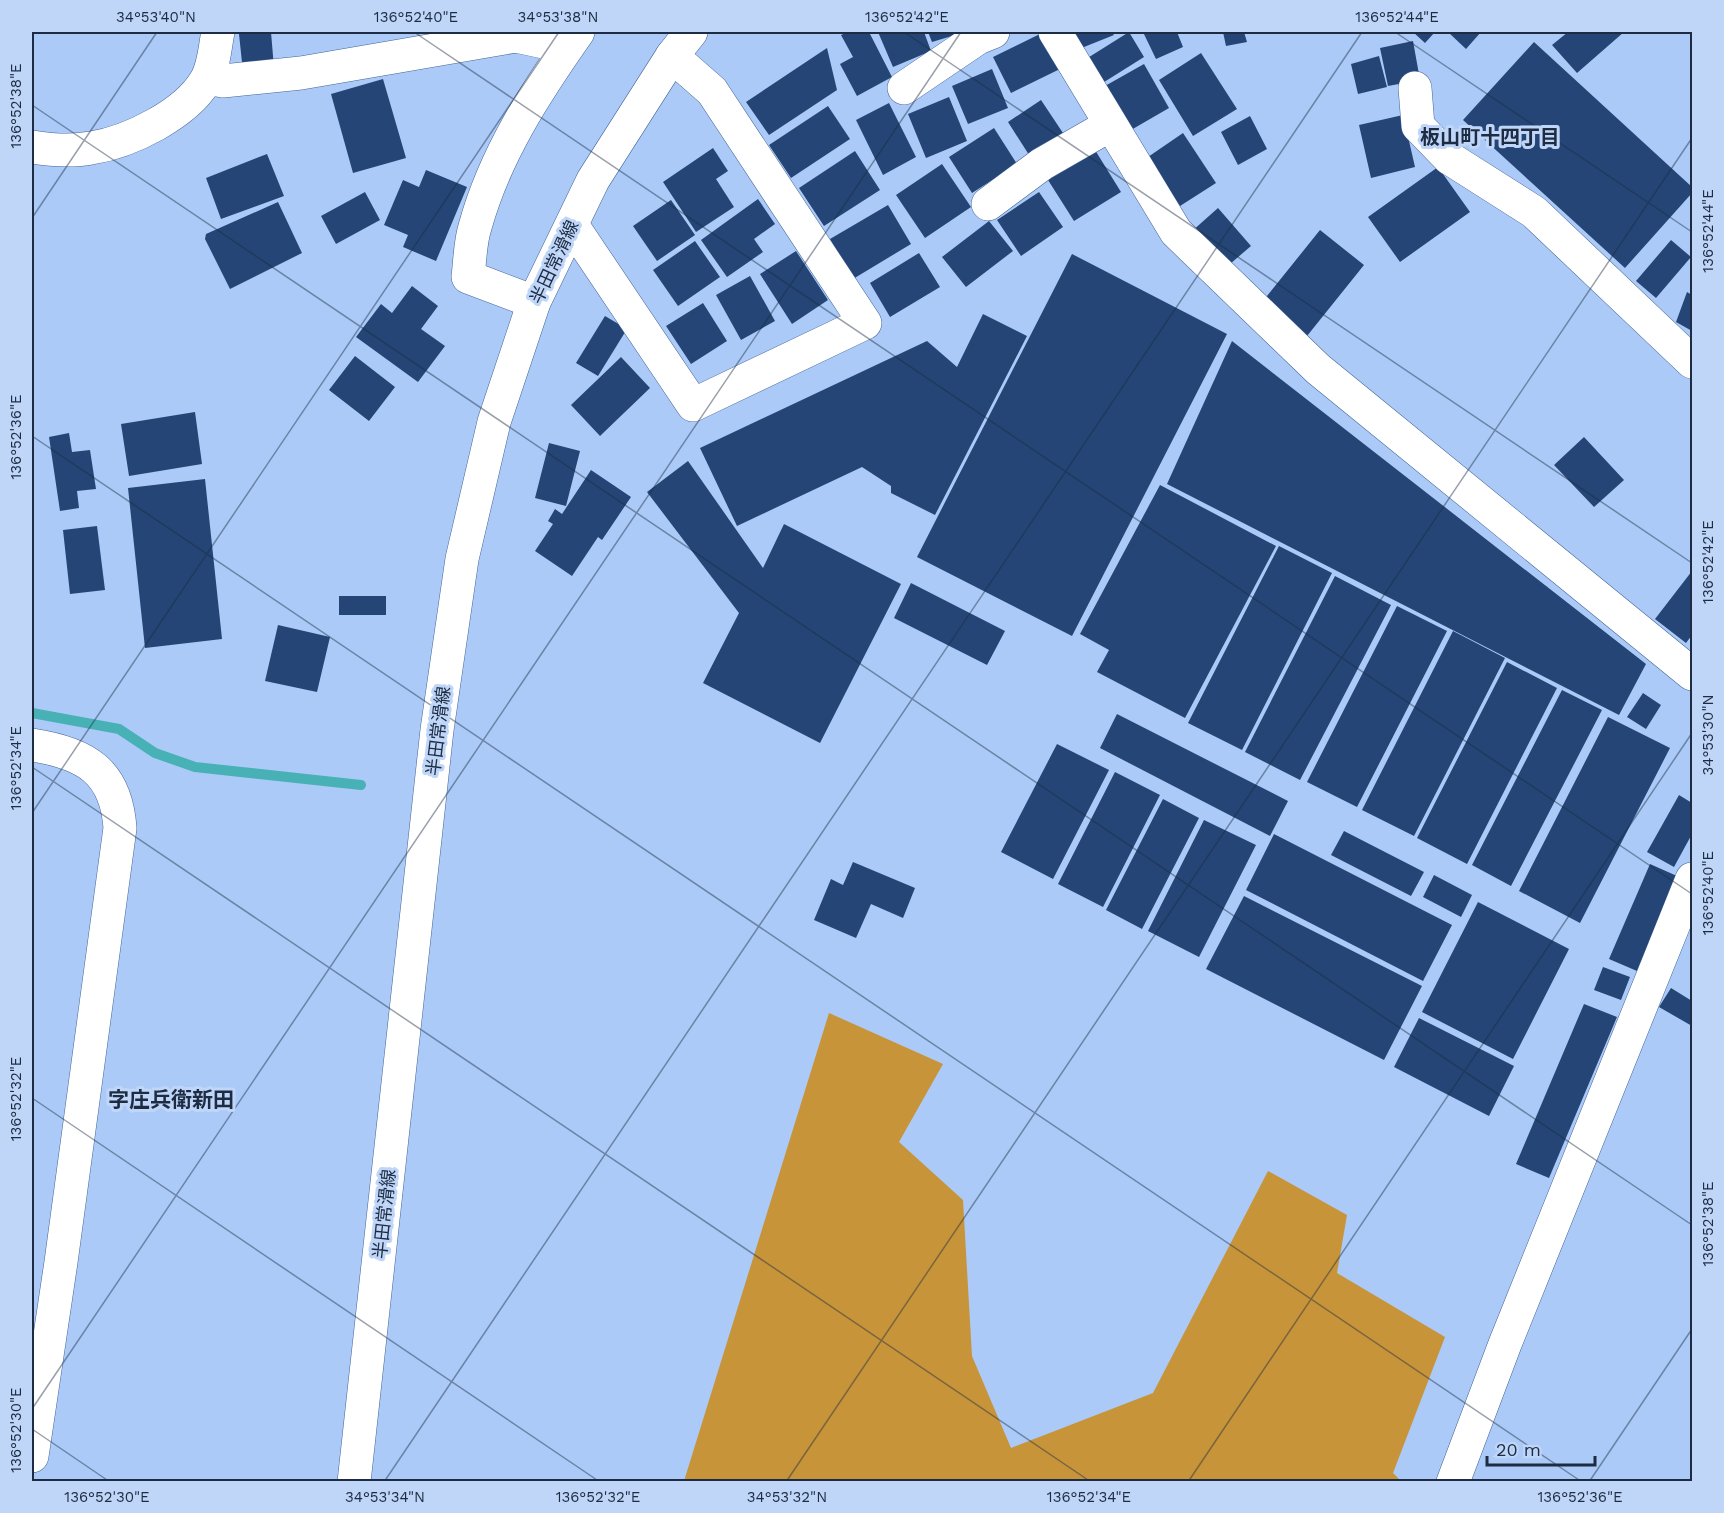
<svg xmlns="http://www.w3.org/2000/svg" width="1724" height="1513" font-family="'Work Sans','Noto Sans JP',sans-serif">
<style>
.green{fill:#c7943a}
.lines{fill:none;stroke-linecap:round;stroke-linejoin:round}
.stream{stroke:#48b1b5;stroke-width:10}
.building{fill:#244575}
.minor-casing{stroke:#426496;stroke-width:34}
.major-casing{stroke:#426496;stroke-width:34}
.minor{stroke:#fff;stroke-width:33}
.major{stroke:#fff;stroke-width:33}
.ticks{fill:none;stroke:#1d2c42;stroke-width:1.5;stroke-opacity:0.45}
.labels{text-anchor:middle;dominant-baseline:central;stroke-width:6;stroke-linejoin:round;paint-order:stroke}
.street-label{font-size:18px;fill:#1d2c42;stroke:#bfd6f9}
.neighbourhood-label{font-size:20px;font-weight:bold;fill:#1d2c42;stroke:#bfd6f9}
.quarter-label{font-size:21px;font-weight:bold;fill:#1d2c42;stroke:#bfd6f9}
.neatline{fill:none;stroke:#1d2c42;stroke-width:2}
.ticks-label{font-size:15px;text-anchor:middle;fill:#1d2c42}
</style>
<rect width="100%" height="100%" fill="#abcaf7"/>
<path class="green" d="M829 1013 943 1064 899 1142 963 1200 972 1356 1011 1448 1153 1393 1268 1171 1347 1215 1337 1273 1445 1337 1393 1473 1401 1481H684Z"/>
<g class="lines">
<path class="stream" d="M32 713 119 729 155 753 195 767 361 785"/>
</g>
<path class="building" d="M271 32 274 68 243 72 239 34Z
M848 32H869L892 77 857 96 840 64 853 57 841 35Z
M878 32H924L931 51 893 67Z
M928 32H965L932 42Z
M1044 32 1062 68 1011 93 993 57Z
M1072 32H1112L1114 35 1079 49Z
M1129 32 1144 57 1101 84 1086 59Z
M1143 32H1177L1183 47 1156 59Z
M1223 32H1244L1247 42 1226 46Z
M1413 32H1435L1425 43Z
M1448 32H1481L1466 49Z
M1568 32H1624L1577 73 1552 45Z
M1413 41 1420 80 1388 86 1380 48Z
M1534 42 1692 187V193L1625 268 1463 120Z
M827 48 837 90 769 135 746 102Z
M1201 53 1237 109 1193 136 1159 80Z
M1379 56 1387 87 1358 94 1351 64Z
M1144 64 1169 108 1131 130 1105 86Z
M992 69 1008 108 968 124 952 86Z
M383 79 406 158 353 173 331 94Z
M949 97 967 141 926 158 908 114Z
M1041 100 1065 136 1031 158 1008 122Z
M889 103 916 157 883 175 856 120Z
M828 106 850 139 791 178 769 145Z
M1403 115 1415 167 1371 178 1359 125Z
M1250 116 1267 149 1238 165 1221 132Z
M994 128 1017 164 972 193 949 157Z
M1183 133 1216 183 1180 206 1148 157Z
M713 148 728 171 716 179 734 207 696 232 663 182Z
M1095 150 1121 192 1074 221 1048 180Z
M855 151 880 190 824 226 799 188Z
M267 154 284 196 221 219 206 178Z
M942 164 971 207 925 238 896 195Z
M1438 167 1470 212 1400 262 1368 217Z
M426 170 467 187 436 261 403 247 408 235 384 225 403 180 419 187Z
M365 192 380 220 336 244 321 216Z
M1039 192 1063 227 1021 256 997 220Z
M758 199 775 224 754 239 763 252 727 277 701 240Z
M671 200 695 235 657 261 633 226Z
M278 202 302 253 230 289 205 239 206 234Z
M888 205 911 244 853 279 830 239Z
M1218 208 1251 246 1223 270 1191 232Z
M989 221 1013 251 966 287 942 257Z
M1320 230 1364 265 1307 336 1263 301Z
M1671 240 1691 257 1656 298 1636 281Z
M695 241 720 277 678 306 653 270Z
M796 251 828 300 792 324 760 274Z
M919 253 940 287 890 317 870 283Z
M1072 254 1227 334 1072 636 917 557Z
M750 276 775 321 741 340 716 295Z
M412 286 438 306 421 329 445 346 418 382 356 337 381 304 392 313Z
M1687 292 1692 295V331L1676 322Z
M703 303 727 341 691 364 666 326Z
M983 314 1027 336 935 515 891 493V486L862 467 737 526 700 448 927 341 957 367Z
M605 316 627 329 598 376 576 363Z
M1232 341 1646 664 1619 715 1167 484Z
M355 356 395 387 369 421 329 390Z
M621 357 650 388 600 436 571 405Z
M195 412 202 464 129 476 121 424Z
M69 433 72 452 90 450 96 489 77 491 79 508 60 511 49 437Z
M1584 437 1624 480 1594 507 1554 465Z
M549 443 580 451 566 506 535 498Z
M688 461 763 568 784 524 901 584 820 743 703 683 739 613 647 492Z
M591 470 631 497 602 540 598 537 572 576 535 551 553 524 548 521 555 509 562 514Z
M205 479 222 639 145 648 128 488Z
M1160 485 1276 546 1185 718 1097 672 1109 650 1080 634Z
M97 526 105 590 70 594 63 530Z
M1279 546 1332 573 1242 750 1188 723Z
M1692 571V635L1686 643 1655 619Z
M1335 576 1391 605 1300 780 1245 752Z
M911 583 1005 631 987 665 894 618Z
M339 596H386V615H339Z
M1397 606 1447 631 1357 807 1307 782Z
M278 625 330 637 317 692 265 681Z
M1453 631 1505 658 1414 836 1362 810Z
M1507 662 1557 688 1467 864 1417 838Z
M1562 690 1602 710 1511 886 1472 865Z
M1643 693 1661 705 1646 729 1627 717Z
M1117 714 1288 801 1270 836 1100 748Z
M1608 717 1670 748 1580 923 1519 891Z
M1057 744 1109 770 1053 879 1001 852Z
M1115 772 1160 795 1103 907 1058 884Z
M1679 795 1692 803V834L1674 867 1647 852Z
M1163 799 1199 818 1142 929 1106 910Z
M1204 820 1256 845 1199 957 1148 931Z
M1344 831 1424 872 1411 896 1331 855Z
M1274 834 1452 925 1423 981 1246 890Z
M853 862 915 888 903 918 871 904 856 938 814 920 831 879 843 885Z
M1650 864 1677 876 1637 971 1609 959Z
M1434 875 1472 895 1461 917 1423 897Z
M1244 896 1422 986 1384 1060 1206 969Z
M1478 902 1569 949 1513 1059 1422 1012Z
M1603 967 1630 977 1621 1000 1594 990Z
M1671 988 1692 1001V1026L1659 1007Z
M1584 1004 1617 1017 1549 1178 1516 1164Z
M1419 1018 1514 1066 1489 1116 1394 1067Z"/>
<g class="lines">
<defs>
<path id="minor" d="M1055 32 1176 232 1318 369 1692 674
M208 78 223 81 301 73 516 36 567 47
M904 88 978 38 993 32
M1415 88 1418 126 1449 158 1534 212 1692 362
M32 147C51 150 71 152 91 148 130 142 186 114 206 80 214 67 215 46 218 32
M988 204 1042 164 1110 125
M572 225 693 405 865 323 712 91 672 56
M534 302 468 277C470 261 470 242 475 227 495 154 536 92 578 32
M32 745C85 753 116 771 120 828L61 1262 32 1456
M1453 1482 1505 1344 1692 879"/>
<path id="major" d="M354 1482 437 730 462 559 494 422 534 302 593 180 672 56 691 32"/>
</defs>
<use href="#minor" class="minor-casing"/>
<use href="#major" class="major-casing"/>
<use href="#minor" class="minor"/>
<use href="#major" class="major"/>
</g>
<path class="ticks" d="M414 32 1692 894M904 32 1692 563M1395 32 1692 232M32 105 1692 1225M32 218 157 32M32 436 1582 1482M32 767 1091 1482M32 813 559 32M32 1098 600 1482M32 1409 961 32M32 1429 110 1482M384 1482 1362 32M786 1482 1692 138M1188 1482 1692 733M1589 1482 1692 1329"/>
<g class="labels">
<g class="street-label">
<text transform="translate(554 262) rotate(-65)">半田常滑線</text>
<text transform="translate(438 731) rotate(-83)">半田常滑線</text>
<text transform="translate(384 1214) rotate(-84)">半田常滑線</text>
</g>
<g class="neighbourhood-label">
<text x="1490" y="137">板山町十四丁目</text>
</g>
<g class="quarter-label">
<text x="171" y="1099">字庄兵衛新田</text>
</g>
</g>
<rect width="1724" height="1513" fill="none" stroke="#bfd6f9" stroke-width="66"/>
<path d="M1487 1456v9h108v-9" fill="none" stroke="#1d2c42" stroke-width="3"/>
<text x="1496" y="1456" font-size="18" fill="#1d2c42" stroke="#bfd6f9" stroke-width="4.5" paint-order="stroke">20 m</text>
<rect x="33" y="33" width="1658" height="1447" class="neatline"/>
<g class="ticks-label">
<text x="156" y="22">34°53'40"N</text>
<text x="416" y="22">136°52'40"E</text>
<text x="558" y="22">34°53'38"N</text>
<text x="907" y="22">136°52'42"E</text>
<text x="1397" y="22">136°52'44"E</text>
<text transform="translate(16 106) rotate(-90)" y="5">136°52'38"E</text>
<text transform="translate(1708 231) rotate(-90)" y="5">136°52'44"E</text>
<text transform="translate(16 437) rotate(-90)" y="5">136°52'36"E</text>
<text transform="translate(1708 562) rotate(-90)" y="5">136°52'42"E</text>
<text transform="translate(1708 735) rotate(-90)" y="5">34°53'30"N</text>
<text transform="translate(16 768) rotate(-90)" y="5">136°52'34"E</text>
<text transform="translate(1708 893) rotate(-90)" y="5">136°52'40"E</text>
<text transform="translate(16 1099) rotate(-90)" y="5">136°52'32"E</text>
<text transform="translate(1708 1224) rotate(-90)" y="5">136°52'38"E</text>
<text transform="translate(16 1430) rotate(-90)" y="5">136°52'30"E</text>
<text x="107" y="1502">136°52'30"E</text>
<text x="385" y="1502">34°53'34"N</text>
<text x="598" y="1502">136°52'32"E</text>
<text x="787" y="1502">34°53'32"N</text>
<text x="1089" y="1502">136°52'34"E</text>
<text x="1580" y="1502">136°52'36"E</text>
</g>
</svg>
